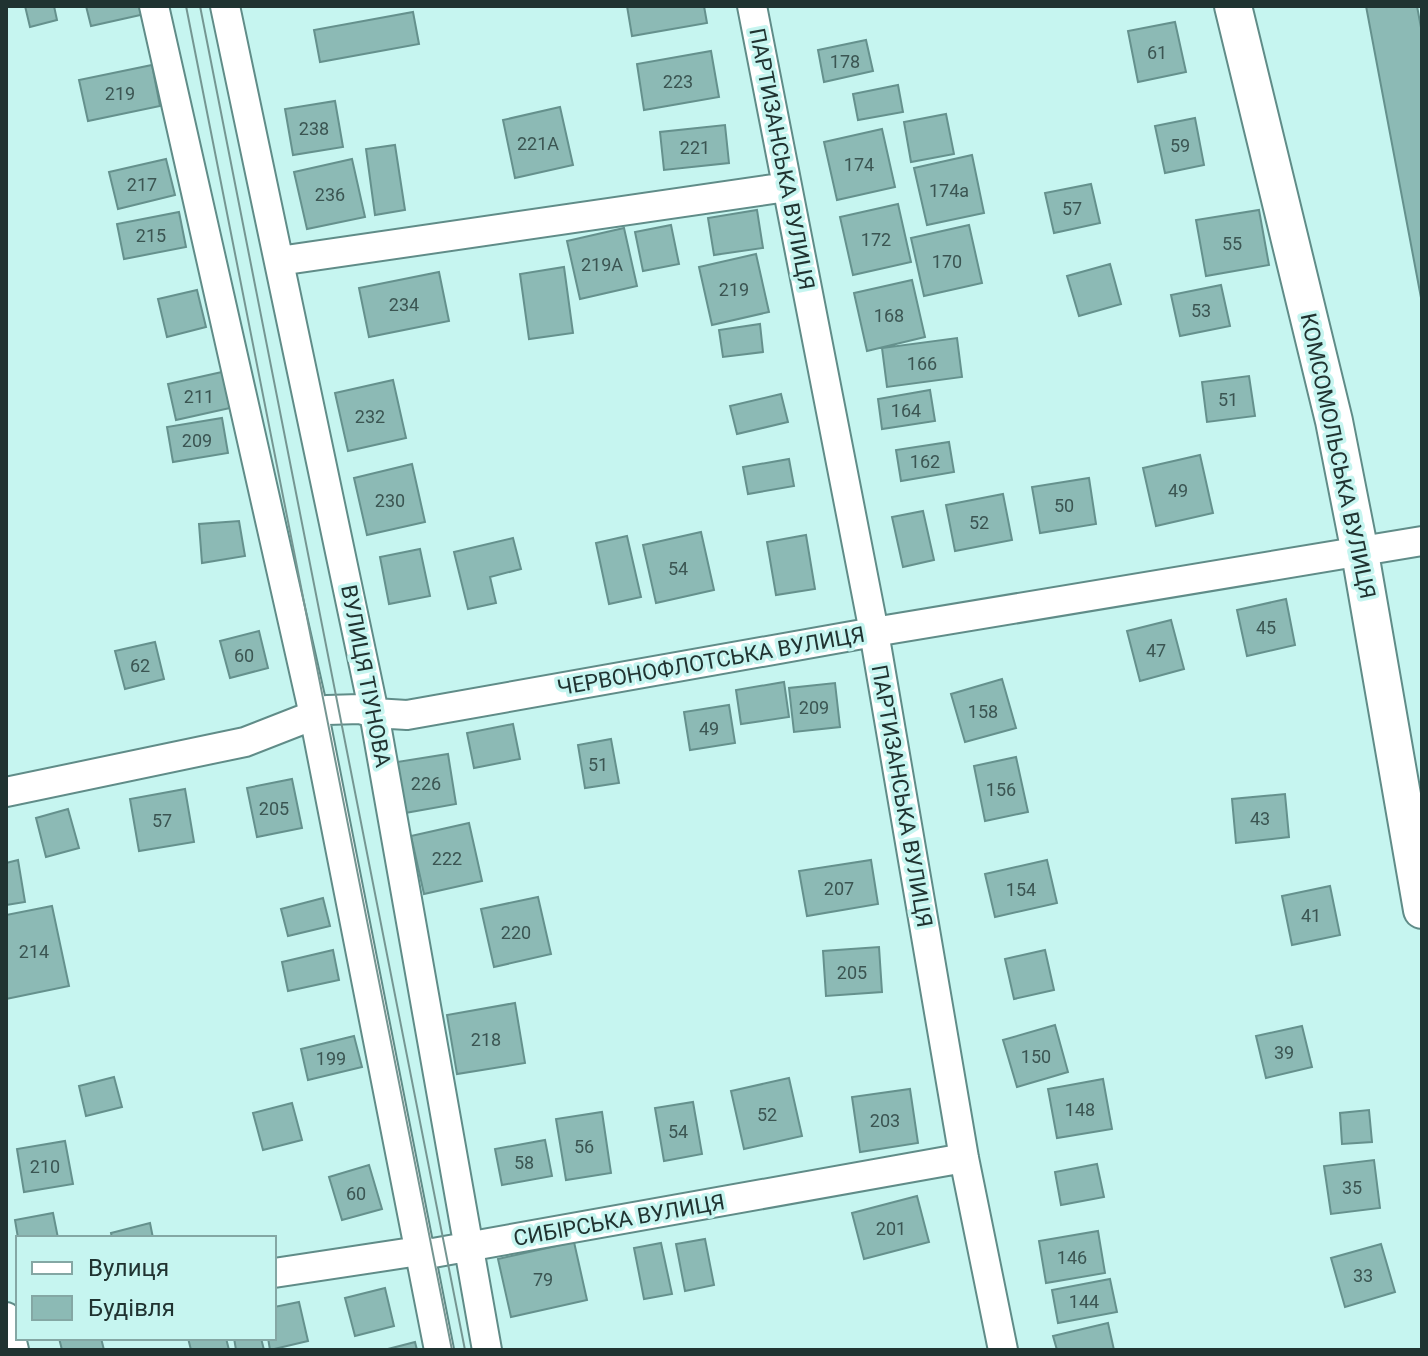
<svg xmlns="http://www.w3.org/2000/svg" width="1428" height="1356" font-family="Roboto,sans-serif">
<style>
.building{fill:#8cbab5;stroke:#65918d;stroke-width:2}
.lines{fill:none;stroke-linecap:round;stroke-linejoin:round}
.minor-casing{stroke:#608c88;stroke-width:32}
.tertiary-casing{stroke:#608c88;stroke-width:40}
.minor{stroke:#fff;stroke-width:28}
.tertiary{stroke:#fff;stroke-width:36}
.tram{stroke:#759692;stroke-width:2}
.labels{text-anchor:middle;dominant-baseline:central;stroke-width:7;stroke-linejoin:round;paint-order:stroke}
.number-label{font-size:18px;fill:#3b5552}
.street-label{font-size:22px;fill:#203331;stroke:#c6f5f0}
</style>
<rect width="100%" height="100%" fill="#c6f5f0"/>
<path class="building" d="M25 6H54L57 20 30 27Z
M86 6H143L145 14 91 26Z
M627 6H704L707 23 632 36Z
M1366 6H1417L1422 33V303Z
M413 12 419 44 320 62 314 30Z
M1175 22 1186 72 1138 82 1128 31Z
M866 40 873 71 824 82 818 50Z
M711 51 719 97 644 110 637 64Z
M152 65 160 106 88 121 79 80Z
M898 85 903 112 858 120 853 94Z
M335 101 343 147 293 155 285 109Z
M560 107 573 165 515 178 503 120Z
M946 114 954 154 911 162 904 122Z
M1195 118 1204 165 1165 173 1155 126Z
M725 125 729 163 664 170 660 132Z
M882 129 895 187 837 200 824 142Z
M395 145 405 210 375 215 366 149Z
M972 155 984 213 927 225 914 168Z
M166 159 175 195 118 209 109 172Z
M352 159 365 217 307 229 294 172Z
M1091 184 1100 223 1054 233 1045 193Z
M898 204 911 262 853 275 840 217Z
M757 210 763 248 714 255 708 218Z
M1259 210 1269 265 1206 276 1196 220Z
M179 212 186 247 124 259 117 224Z
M671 225 679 264 643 271 635 232Z
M969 225 982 283 924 296 911 238Z
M624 228 637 286 580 299 567 241Z
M756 254 769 312 712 325 699 267Z
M1110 264 1121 304 1079 316 1067 276Z
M564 267 573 333 529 339 520 274Z
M439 272 449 321 369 337 359 288Z
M912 280 925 337 867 351 854 293Z
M1221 285 1230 326 1180 336 1171 295Z
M197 290 206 327 167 337 158 299Z
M760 324 763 352 723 357 719 330Z
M957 338 962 377 887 387 882 348Z
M222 372 230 408 176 420 168 384Z
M1249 376 1255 416 1207 422 1202 382Z
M393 380 406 438 348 451 335 393Z
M930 390 935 421 882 429 878 399Z
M781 394 788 422 737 434 730 406Z
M222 418 228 453 173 462 167 427Z
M949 442 954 472 901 481 896 450Z
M1200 455 1213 513 1156 526 1143 468Z
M789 459 794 486 748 494 743 467Z
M412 464 425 522 367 535 354 478Z
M1089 478 1096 524 1040 533 1032 487Z
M1003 494 1012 540 955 551 946 505Z
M923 511 934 560 903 567 892 517Z
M239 521 245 556 202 563 199 524Z
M701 532 714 590 656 603 643 545Z
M806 535 815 589 776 595 767 542Z
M627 536 641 597 609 604 596 543Z
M513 538 521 569 490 577 496 603 468 609 454 552Z
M420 549 430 596 389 604 380 557Z
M1286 599 1295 645 1247 656 1237 610Z
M1171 620 1184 669 1140 681 1127 631Z
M259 631 268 668 230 678 220 641Z
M155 642 164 679 125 689 115 651Z
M1002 679 1016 728 965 742 951 694Z
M784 682 789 717 741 724 736 690Z
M835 683 840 727 794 732 789 688Z
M729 705 735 743 690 750 684 712Z
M513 724 520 759 474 768 467 733Z
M611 739 619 783 585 788 578 745Z
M448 754 456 804 405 813 397 762Z
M1016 757 1028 812 985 821 974 766Z
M292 779 302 828 257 837 247 788Z
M185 789 194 842 139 851 130 799Z
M1285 794 1289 837 1236 843 1232 799Z
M68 809 79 848 46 857 36 818Z
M469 823 482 881 424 894 411 836Z
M18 860 25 902 6 905V863Z
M871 860 878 904 807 916 799 871Z
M1047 860 1057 903 995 917 985 874Z
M1330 886 1340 935 1292 945 1282 896Z
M538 897 551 954 494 967 481 909Z
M323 898 330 926 288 936 281 909Z
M52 906 69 986 6 999V915Z
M879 947 882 992 826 996 823 951Z
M333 950 339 980 288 991 282 962Z
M1045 950 1054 990 1014 999 1005 959Z
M515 1003 525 1063 457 1074 447 1015Z
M1055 1025 1068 1072 1017 1087 1003 1040Z
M1302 1026 1312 1067 1266 1078 1256 1036Z
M354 1036 362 1067 308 1080 301 1049Z
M114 1077 122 1107 86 1116 79 1086Z
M789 1078 802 1136 744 1149 731 1091Z
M1103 1079 1112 1129 1057 1138 1048 1089Z
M910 1089 918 1143 860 1152 852 1097Z
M693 1102 702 1154 664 1161 655 1108Z
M292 1103 302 1140 263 1150 253 1113Z
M1369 1110 1372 1142 1342 1144 1340 1113Z
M602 1112 611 1173 566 1180 556 1119Z
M545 1140 552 1176 502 1185 495 1149Z
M65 1141 73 1184 24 1192 17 1149Z
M1374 1160 1380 1208 1331 1214 1324 1166Z
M1097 1164 1104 1197 1061 1205 1055 1172Z
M369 1165 382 1209 342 1220 329 1177Z
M917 1196 929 1242 864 1259 852 1213Z
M53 1213 58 1238H18L15 1220Z
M150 1223 153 1238H112L111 1233Z
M1098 1231 1105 1273 1046 1283 1039 1241Z
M705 1239 714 1285 685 1291 676 1244Z
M574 1242 587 1300 511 1317 498 1259Z
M661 1243 672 1294 644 1299 634 1248Z
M1381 1244 1395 1292 1345 1307 1331 1258Z
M1110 1279 1117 1312 1058 1323 1052 1290Z
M385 1288 394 1326 355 1336 345 1298Z
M299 1302 308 1341 270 1350 268 1338H274V1307Z
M1108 1323 1114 1350H1057L1053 1336Z
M59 1338H101L104 1350H62Z
M188 1338H226L229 1350H191Z
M234 1338H261L264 1350H236Z
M415 1342 417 1350H384Z"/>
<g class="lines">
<defs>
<path id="minor" d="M154 6 314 715 439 1350
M225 6 374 713 487 1350
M752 6 874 632 964 1158 1003 1350
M279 261 787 187
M6 792 245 742 327 710 360 709 374 713 407 715 874 632 1422 541
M274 1273 419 1251 433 1253 964 1158
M6 1317 14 1350"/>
<path id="tertiary" d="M1233 6 1334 421 1360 553 1422 910"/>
</defs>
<use href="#minor" class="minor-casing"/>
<use href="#tertiary" class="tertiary-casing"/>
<use href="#minor" class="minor"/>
<use href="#tertiary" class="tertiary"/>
<path class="tram" d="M186 6 452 1350
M200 6 465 1350"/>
</g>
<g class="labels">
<g class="number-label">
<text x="1157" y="52">61</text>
<text x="845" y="61">178</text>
<text x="678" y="81">223</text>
<text x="120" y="93">219</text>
<text x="314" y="128">238</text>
<text x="538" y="143">221А</text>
<text x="1180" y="145">59</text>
<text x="695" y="147">221</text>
<text x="859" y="164">174</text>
<text x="142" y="184">217</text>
<text x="949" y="190">174а</text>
<text x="330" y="194">236</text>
<text x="1072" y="208">57</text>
<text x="151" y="235">215</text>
<text x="876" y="239">172</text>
<text x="1232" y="243">55</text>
<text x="947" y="261">170</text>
<text x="602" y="264">219А</text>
<text x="734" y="289">219</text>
<text x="404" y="304">234</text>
<text x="1201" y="310">53</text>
<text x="889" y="315">168</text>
<text x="922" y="363">166</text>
<text x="199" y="396">211</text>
<text x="1228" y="399">51</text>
<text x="906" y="410">164</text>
<text x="370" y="416">232</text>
<text x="197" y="440">209</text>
<text x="925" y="461">162</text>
<text x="1178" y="490">49</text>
<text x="390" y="500">230</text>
<text x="1064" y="505">50</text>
<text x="979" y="522">52</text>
<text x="678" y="568">54</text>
<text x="1266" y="627">45</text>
<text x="1156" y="650">47</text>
<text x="244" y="655">60</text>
<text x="140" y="665">62</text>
<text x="814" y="707">209</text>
<text x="983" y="711">158</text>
<text x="709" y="728">49</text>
<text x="598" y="764">51</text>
<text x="426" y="783">226</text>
<text x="1001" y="789">156</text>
<text x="274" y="808">205</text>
<text x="1260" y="818">43</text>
<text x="162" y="820">57</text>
<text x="447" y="858">222</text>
<text x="839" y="888">207</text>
<text x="1021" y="889">154</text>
<text x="1311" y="915">41</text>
<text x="516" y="932">220</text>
<text x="34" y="951">214</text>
<text x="852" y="972">205</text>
<text x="486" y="1039">218</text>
<text x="1284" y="1052">39</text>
<text x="1036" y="1056">150</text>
<text x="331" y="1058">199</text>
<text x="1080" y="1109">148</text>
<text x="767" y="1114">52</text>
<text x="885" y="1120">203</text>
<text x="678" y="1131">54</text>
<text x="584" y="1146">56</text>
<text x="524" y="1162">58</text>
<text x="45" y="1166">210</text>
<text x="1352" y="1187">35</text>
<text x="356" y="1193">60</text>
<text x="891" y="1228">201</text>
<text x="1072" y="1257">146</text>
<text x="1363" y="1275">33</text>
<text x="543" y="1279">79</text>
<text x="1084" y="1301">144</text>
</g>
<g class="street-label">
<text transform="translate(782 159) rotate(79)">ПАРТИЗАНСЬКА ВУЛИЦЯ</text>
<text transform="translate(1338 456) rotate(78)">КОМСОМОЛЬСЬКА ВУЛИЦЯ</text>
<text transform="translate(711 661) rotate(-10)">ЧЕРВОНОФЛОТСЬКА ВУЛИЦЯ</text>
<text transform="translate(366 676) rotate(79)">ВУЛИЦЯ ТІУНОВА</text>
<text transform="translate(902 796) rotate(80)">ПАРТИЗАНСЬКА ВУЛИЦЯ</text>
<text transform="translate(619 1220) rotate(-10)">СИБІРСЬКА ВУЛИЦЯ</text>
</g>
</g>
<rect width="1428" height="1356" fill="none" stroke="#203331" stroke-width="16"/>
<rect x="16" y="1236" width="260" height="104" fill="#c6f5f0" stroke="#84a7a4" stroke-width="2"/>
<rect x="32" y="1262" width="40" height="12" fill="#ffffff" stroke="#84a7a4" stroke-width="2"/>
<text x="88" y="1276" font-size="24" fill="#203331">Вулиця</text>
<rect x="32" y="1296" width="40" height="24" fill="#8cbab5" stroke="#84a7a4" stroke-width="2"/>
<text x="88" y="1316" font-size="24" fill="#203331">Будівля</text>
</svg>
